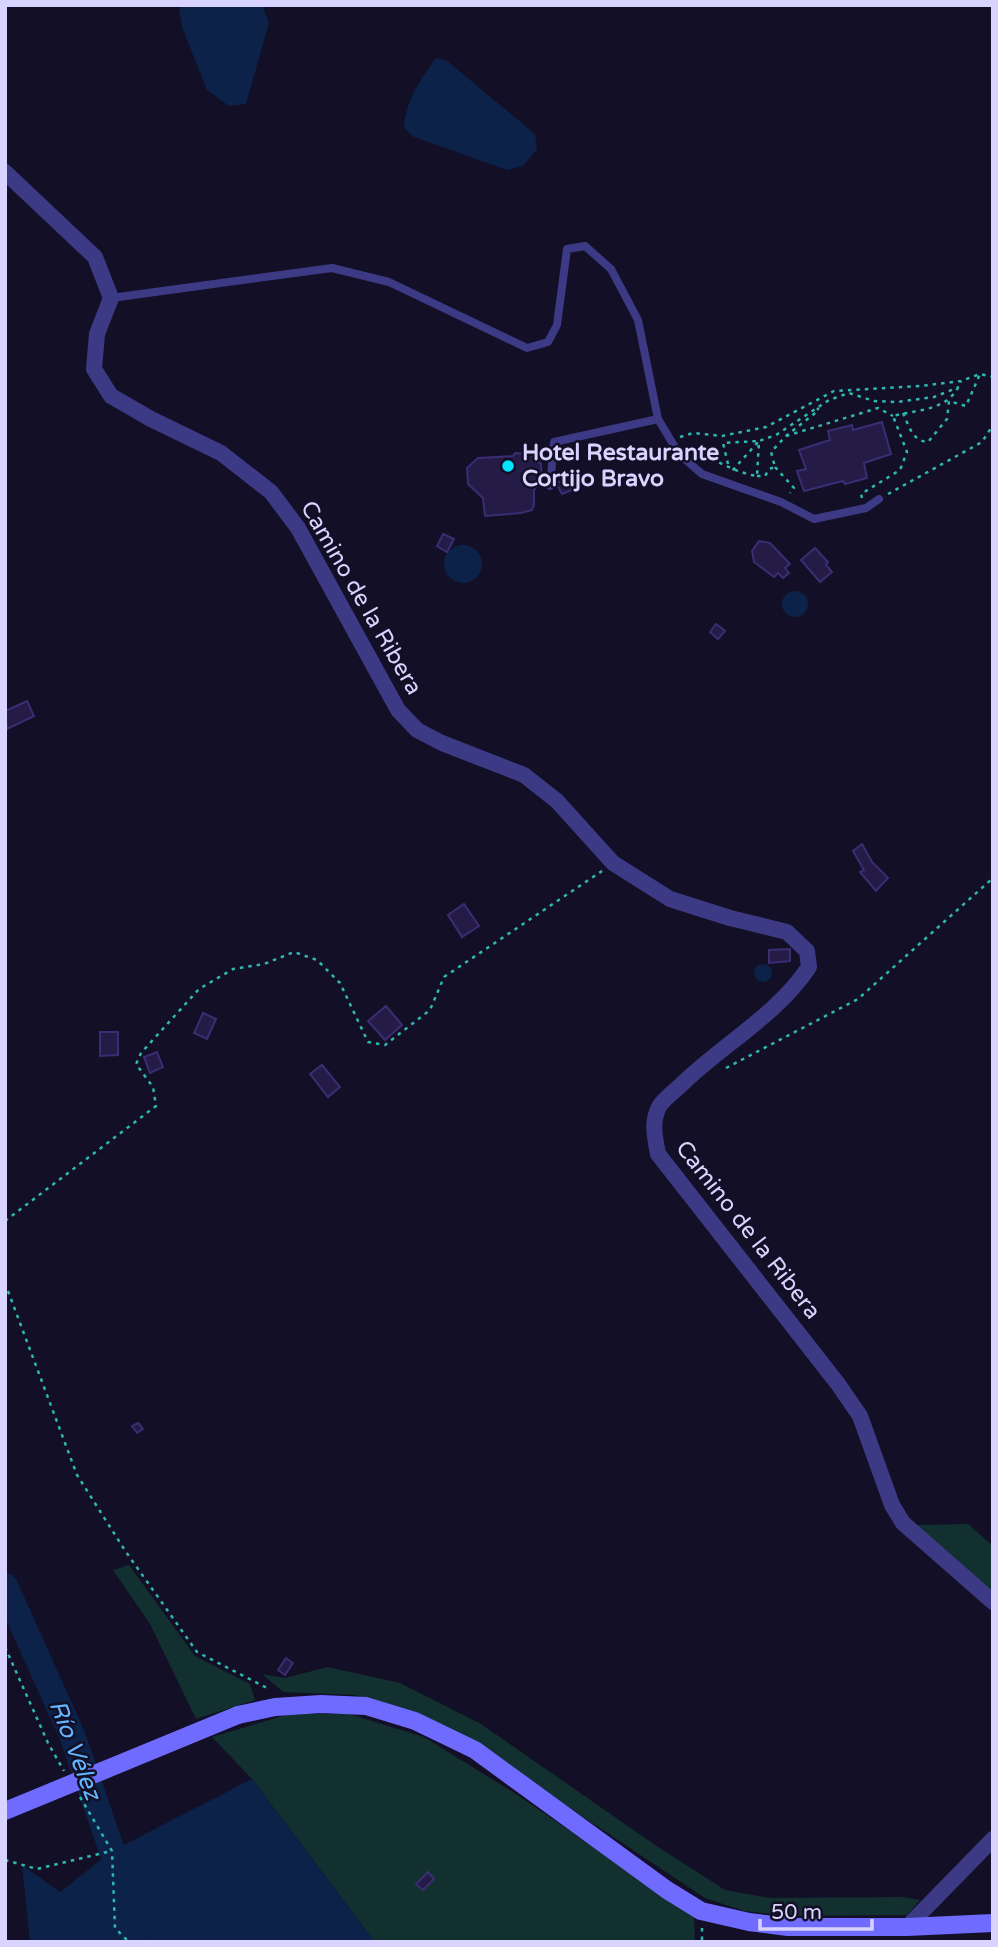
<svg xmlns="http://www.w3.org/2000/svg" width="998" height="1947" font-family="'Varela Round',sans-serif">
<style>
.green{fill:#12302f}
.water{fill:#0c2248}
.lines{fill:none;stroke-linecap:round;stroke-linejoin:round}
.river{stroke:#0c2248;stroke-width:26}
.building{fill:#241b47;stroke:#3b2d73;stroke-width:2}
.path{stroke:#2fb8b0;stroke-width:2.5;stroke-dasharray:3.5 5;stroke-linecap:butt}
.lane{stroke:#3d3a85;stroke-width:8}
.street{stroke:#3d3a85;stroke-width:16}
.secondary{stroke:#6f6bff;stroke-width:18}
.secondary-bridge{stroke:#6f6bff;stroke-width:18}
.poi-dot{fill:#00e5ff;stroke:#130f26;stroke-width:2.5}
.labels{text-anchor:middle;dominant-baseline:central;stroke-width:5;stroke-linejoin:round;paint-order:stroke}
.poi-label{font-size:23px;font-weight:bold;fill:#d9d4ff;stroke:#130f26;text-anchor:start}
.street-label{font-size:23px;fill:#d9d4ff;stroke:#130f26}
.water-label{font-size:24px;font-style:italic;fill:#62b6ff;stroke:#130f26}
</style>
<rect width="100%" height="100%" fill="#130f26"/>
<path class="green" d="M968 1524 993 1546V1595L916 1525Z
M129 1565 195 1656 250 1684 255 1700 196 1719 150 1624 113 1570Z
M328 1667 400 1683 481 1724 658 1847 725 1890 770 1898 903 1897 920 1900 907 1915 790 1916 744 1911 705 1898 481 1749 424 1717 355 1695 283 1692 262 1674 285 1678Z
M289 1714H349L424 1737 516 1794 694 1916 695 1942H375L252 1779 212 1737Z"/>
<path class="water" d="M184 5H262L269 23 246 104 229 106 207 90 182 27 179 9Z
M436 58 446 60 535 134 537 149 523 166 507 170 414 137 404 128C405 102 421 78 436 58Z
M444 564a19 19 0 1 1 38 0a19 19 0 1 1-38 0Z
M782 604a13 13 0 1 1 26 0a13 13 0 1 1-26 0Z
M754 973a9 9 0 1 1 18 0a9 9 0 1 1-18 0Z
M252 1779 375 1942H30L22 1865 60 1892 112 1851Z"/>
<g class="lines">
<path class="river" d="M5 1586 72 1735 135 1917 134 1942"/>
</g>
<path class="building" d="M882 422 891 454 864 463 867 478 845 484 843 481 804 491 797 471 806 469 799 450 830 440 828 431 852 425 853 430Z
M515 453 530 454 541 464 542 480 534 490V505L532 510 521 513 485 516 483 498 468 484 467 468 478 458 513 456Z
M566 479 572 490 562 494 556 483Z
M443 534 454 539 447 552 437 546Z
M759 541 770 543 790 564 785 568 789 573 783 578 778 573 774 577 754 562 752 551Z
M815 548 828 562 826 565 832 572 820 582 801 560Z
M716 624 725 631 718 639 710 632Z
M27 701 34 716 7 729 5 711Z
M862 844 872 862 888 878 876 891 860 872 864 870 853 851Z
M464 904 479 926 462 937 448 915Z
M790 949V961L769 963V950Z
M386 1006 402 1025 385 1040 368 1021Z
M203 1013 216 1019 207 1039 194 1033Z
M100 1032H118V1055L100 1056Z
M157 1052 163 1067 150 1073 144 1057Z
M322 1065 340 1087 328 1097 310 1074Z
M138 1423 143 1429 137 1433 132 1426Z
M286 1658 293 1663 285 1675 278 1670Z
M428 1872 434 1879 423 1890 416 1884Z"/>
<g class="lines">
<path class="path" d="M903 413C909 426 912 441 928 442L947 419 949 401 966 406 980 374
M786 436 878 408 893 416
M680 437 693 433 722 436 766 427 834 391 921 386 961 381 980 374 993 377
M696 452C716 460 736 473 757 476L759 441 776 435 829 400 849 393 874 401 897 402 934 397 959 387
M728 464 723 443 759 441 732 471
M775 467 794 488 790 493
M757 476H765L769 469 775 467 771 452 786 436 819 410 817 408
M888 494 982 442 993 425
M862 498 861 494 900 470 907 452 893 416C920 409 950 411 961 381
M726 1068 858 999 993 878
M5 1221 156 1106 153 1087 136 1064 141 1053 199 989 233 969 264 964 294 952 317 960 340 983 368 1042 385 1045 430 1010 444 977 602 871
M5 1283 77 1475 126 1552 197 1652 267 1688 268 1691
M5 1647 48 1743 64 1771
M80 1797 112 1851 115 1928 129 1942
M5 1860 37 1869 111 1851
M702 1928V1942"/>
<path class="lane" d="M111 298 332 268 389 282 527 348 548 342 557 325 567 249 585 246 611 269 638 320 658 419 679 454 702 474 781 502 814 519 866 508 879 499
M550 486 554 442 658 419"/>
<path class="street" d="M5 172 95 257 111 298 97 334 94 369 111 396 151 419 221 453 271 492 298 528 398 710 417 730 442 743 524 775 557 801 613 863 670 899 730 918 787 932 807 951 809 967C777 1015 722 1045 682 1084 675 1091 663 1099 659 1107 651 1122 655 1138 658 1154L838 1384 860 1416 892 1505 903 1523 993 1602
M907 1927 993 1839"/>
<path class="secondary" d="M238 1715 275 1707 321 1704 366 1706 415 1721 475 1750 667 1890 701 1911 749 1922 788 1927H907L993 1923"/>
<path class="secondary-bridge" d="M5 1811 238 1715"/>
</g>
<circle class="poi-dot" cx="508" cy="466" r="7"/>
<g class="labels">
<g class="poi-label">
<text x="522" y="453">Hotel Restaurante<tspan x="522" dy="26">Cortijo Bravo</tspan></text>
</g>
<g class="street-label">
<text transform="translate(361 598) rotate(60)">Camino de la Ribera</text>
<text transform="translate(748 1230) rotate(52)">Camino de la Ribera</text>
</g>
<g class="water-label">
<text transform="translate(75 1750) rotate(69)">Río Vélez</text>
</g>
</g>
<rect width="998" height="1947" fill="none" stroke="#d9d4ff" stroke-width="14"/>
<path d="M760 1919v10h112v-10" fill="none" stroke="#d9d4ff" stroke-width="3.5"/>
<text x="771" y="1919" font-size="21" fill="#d9d4ff" stroke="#130f26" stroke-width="5" paint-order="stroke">50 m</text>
</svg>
